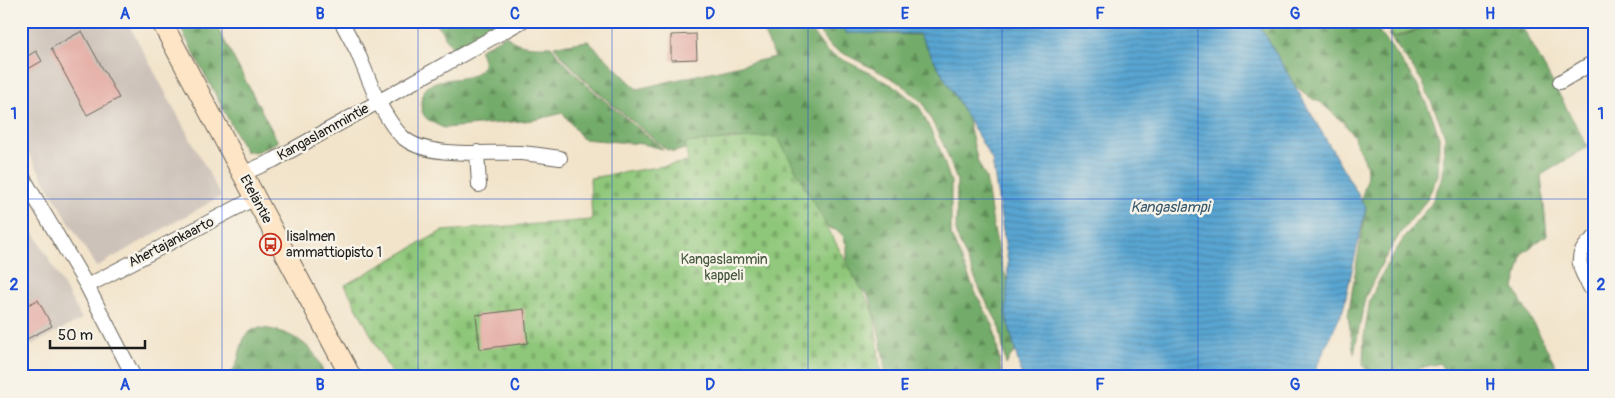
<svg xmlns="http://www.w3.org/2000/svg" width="1615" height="398" font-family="Pangolin,sans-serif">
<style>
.industrial{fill:#cdc2b9}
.forest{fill:url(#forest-firs);stroke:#486443}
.cemetery{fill:url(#cemetery-stones);stroke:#56724b}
.park{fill:url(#park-tufts);stroke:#56724b}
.water{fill:url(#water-rules);stroke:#3a6077}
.building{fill:#e5b0a8}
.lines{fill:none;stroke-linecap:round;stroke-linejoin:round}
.street-casing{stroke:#676259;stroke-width:16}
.secondary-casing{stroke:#676259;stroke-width:22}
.street{stroke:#fff;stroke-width:14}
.secondary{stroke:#fde5c5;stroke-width:20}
.grid{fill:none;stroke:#1d4ed8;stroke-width:1;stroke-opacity:0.55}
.labels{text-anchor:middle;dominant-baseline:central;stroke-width:5;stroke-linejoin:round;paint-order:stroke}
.street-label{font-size:14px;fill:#1c1c1c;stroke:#f7f3e8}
.poi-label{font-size:14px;fill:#1c1c1c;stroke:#f7f3e8;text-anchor:start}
.park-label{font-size:14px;fill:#44583d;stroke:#f7f3e8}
.water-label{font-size:15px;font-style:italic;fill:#375a6e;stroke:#f7f3e8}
.neatline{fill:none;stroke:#1d4ed8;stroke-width:2}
.grid-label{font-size:16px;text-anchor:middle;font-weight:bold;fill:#1d4ed8}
</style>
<defs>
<pattern id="forest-firs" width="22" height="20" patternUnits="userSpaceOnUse" patternTransform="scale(1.25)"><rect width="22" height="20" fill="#73ac6a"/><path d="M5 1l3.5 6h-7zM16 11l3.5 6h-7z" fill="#5e8b56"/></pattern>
<pattern id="cemetery-stones" width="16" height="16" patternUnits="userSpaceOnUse" patternTransform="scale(1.25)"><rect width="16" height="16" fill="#8fc77a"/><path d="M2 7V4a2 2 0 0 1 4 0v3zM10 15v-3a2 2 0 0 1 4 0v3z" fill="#7baa69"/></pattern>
<pattern id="park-tufts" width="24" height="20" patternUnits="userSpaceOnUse" patternTransform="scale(1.25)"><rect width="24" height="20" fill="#8fc77a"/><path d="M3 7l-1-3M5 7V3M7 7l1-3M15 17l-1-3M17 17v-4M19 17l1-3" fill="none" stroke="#7baa69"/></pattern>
<pattern id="water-rules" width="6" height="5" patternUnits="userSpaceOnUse" patternTransform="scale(1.25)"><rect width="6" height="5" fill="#59a5d2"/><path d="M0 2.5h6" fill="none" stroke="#4986aa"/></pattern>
</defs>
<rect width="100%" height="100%" fill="#f7f3e8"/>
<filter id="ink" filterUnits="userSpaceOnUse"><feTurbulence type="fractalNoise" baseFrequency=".02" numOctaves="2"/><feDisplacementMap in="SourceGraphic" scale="10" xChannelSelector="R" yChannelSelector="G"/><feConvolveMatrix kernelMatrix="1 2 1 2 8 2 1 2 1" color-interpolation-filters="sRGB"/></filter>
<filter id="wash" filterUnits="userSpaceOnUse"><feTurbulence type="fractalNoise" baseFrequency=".0096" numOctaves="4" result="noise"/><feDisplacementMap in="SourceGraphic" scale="20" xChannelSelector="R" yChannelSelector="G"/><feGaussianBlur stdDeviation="1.12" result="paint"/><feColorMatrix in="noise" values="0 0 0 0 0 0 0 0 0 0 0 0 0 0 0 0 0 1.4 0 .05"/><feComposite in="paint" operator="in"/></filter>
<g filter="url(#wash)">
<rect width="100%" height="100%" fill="#f2e4cb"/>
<path class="industrial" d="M21 21H127L221 196 96 267 21 141Z
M21 209 82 319 21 350Z"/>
<path class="forest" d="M177 21H214L278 142 256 152 245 151Z
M435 21H506L473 41 453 49Z
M758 21H804L827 52 872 74 897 88 919 106 940 150 951 182V235L977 296 994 327 1002 377H886C884 361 876 302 865 292 863 289 858 288 855 287L847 270V246L843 236 838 231 824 226 808 201 797 172 788 157 747 139 731 138 673 152 670 150H667C629 117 584 86 554 46L588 41 637 89 775 57Z
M811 21C829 21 836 17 846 33L920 35 967 117 978 162 986 178 993 225 1001 262 1024 332 1014 353 1010 357 1006 365 999 325 982 294 956 234 957 181 945 148 923 103 900 83 874 69 831 47Z
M1257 21H1371L1397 55 1417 84 1433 118 1439 137 1438 175 1426 201 1401 232 1382 263 1365 298 1354 354 1348 316 1366 208 1361 199 1366 183 1367 170 1366 163 1355 141 1354 136 1344 123 1320 102 1311 98 1294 85Z
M1442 21H1519C1543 63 1564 105 1588 147L1541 175 1547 235 1523 253 1514 288 1562 377H1447L1440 363 1396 374 1369 373 1363 365 1364 337 1370 300 1386 266 1406 235 1431 204 1443 176 1445 136 1438 117 1422 81 1388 34 1398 37Z
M506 35C516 48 537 46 551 46 582 87 625 116 663 149L643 144 583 139 563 113 534 120 444 128C433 123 421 119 421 105 422 68 461 87 479 71 486 65 483 58 479 50Z
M260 328C278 329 297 336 310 349 317 356 321 368 326 377H231L230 374C245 358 235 332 260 328Z"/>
<path class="cemetery" d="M777 136 874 312 881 377H393L345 285 442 231 592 220 590 178 688 162 685 143Z"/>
<path class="park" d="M1384 21H1440L1394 37Z"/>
<path class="water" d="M839 21H1257L1366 208 1343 310 1317 366 1314 377H1022L1006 315 1008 263 992 160 919 34 846 33Z"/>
<g id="blocks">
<path class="building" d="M82 31 119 98 87 115 51 48Z
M696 34 697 59 671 60V35Z
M36 51 42 61 21 73V60Z
M38 300 52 326 21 342V308Z
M524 309 528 343 480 349 476 315Z"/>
</g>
</g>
<g filter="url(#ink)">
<use href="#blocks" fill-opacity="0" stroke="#676259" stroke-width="1"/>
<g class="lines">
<defs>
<path id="street" d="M522 21 378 102C386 114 393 130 405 139 431 159 489 151 521 153 534 154 547 156 560 158
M1560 82 1594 62
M477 152 479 185
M21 174 87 286 134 377
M242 174 274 160 378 102 357 51 341 21
M1594 238C1569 257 1582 272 1594 294
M87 286 255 198"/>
<path id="secondary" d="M161 21 351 377"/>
</defs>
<use href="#street" class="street-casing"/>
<use href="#secondary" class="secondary-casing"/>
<use href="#street" class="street"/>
<use href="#secondary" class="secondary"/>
</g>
</g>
<path class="grid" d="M222 21V377M418 21V377M612 21V377M808 21V377M1002 21V377M1198 21V377M1392 21V377M21 199H1594"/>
<defs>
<symbol id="bus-ring" viewBox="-11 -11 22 22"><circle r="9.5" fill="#f7f3e8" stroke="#c8321e" stroke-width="1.5"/><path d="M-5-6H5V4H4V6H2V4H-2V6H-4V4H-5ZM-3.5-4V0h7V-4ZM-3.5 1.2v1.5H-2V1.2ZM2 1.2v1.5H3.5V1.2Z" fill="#c8321e"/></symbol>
</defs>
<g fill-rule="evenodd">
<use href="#bus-ring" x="258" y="232" width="25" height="25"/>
</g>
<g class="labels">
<g class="street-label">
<text transform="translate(323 132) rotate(-29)">Kangaslammintie</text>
<text transform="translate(256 199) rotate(62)">Eteläntie</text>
<text transform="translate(171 242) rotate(-27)">Ahertajankaarto</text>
</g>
<g class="poi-label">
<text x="286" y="236">Iisalmen<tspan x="286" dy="16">ammattiopisto 1</tspan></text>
</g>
<g class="park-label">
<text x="724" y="259">Kangaslammin<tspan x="724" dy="16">kappeli</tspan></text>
</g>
<g class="water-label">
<text x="1170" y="207">Kangaslampi</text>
</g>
</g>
<rect width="1615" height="398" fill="none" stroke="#f7f3e8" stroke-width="55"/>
<path d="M50 340v8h95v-8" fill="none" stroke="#1c1c1c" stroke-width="2.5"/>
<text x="58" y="340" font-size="15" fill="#1c1c1c" stroke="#f7f3e8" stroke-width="4" paint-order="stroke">50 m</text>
<rect x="28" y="28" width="1560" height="342" class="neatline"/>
<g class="grid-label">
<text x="125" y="19">A</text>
<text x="320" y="19">B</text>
<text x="515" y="19">C</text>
<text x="710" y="19">D</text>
<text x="905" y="19">E</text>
<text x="1100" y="19">F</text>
<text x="1295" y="19">G</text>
<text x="1490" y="19">H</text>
<text x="14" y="119">1</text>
<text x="1601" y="119">1</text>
<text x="14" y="290">2</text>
<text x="1601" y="290">2</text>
<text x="125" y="390">A</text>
<text x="320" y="390">B</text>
<text x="515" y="390">C</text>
<text x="710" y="390">D</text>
<text x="905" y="390">E</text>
<text x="1100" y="390">F</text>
<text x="1295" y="390">G</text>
<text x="1490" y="390">H</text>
</g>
</svg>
